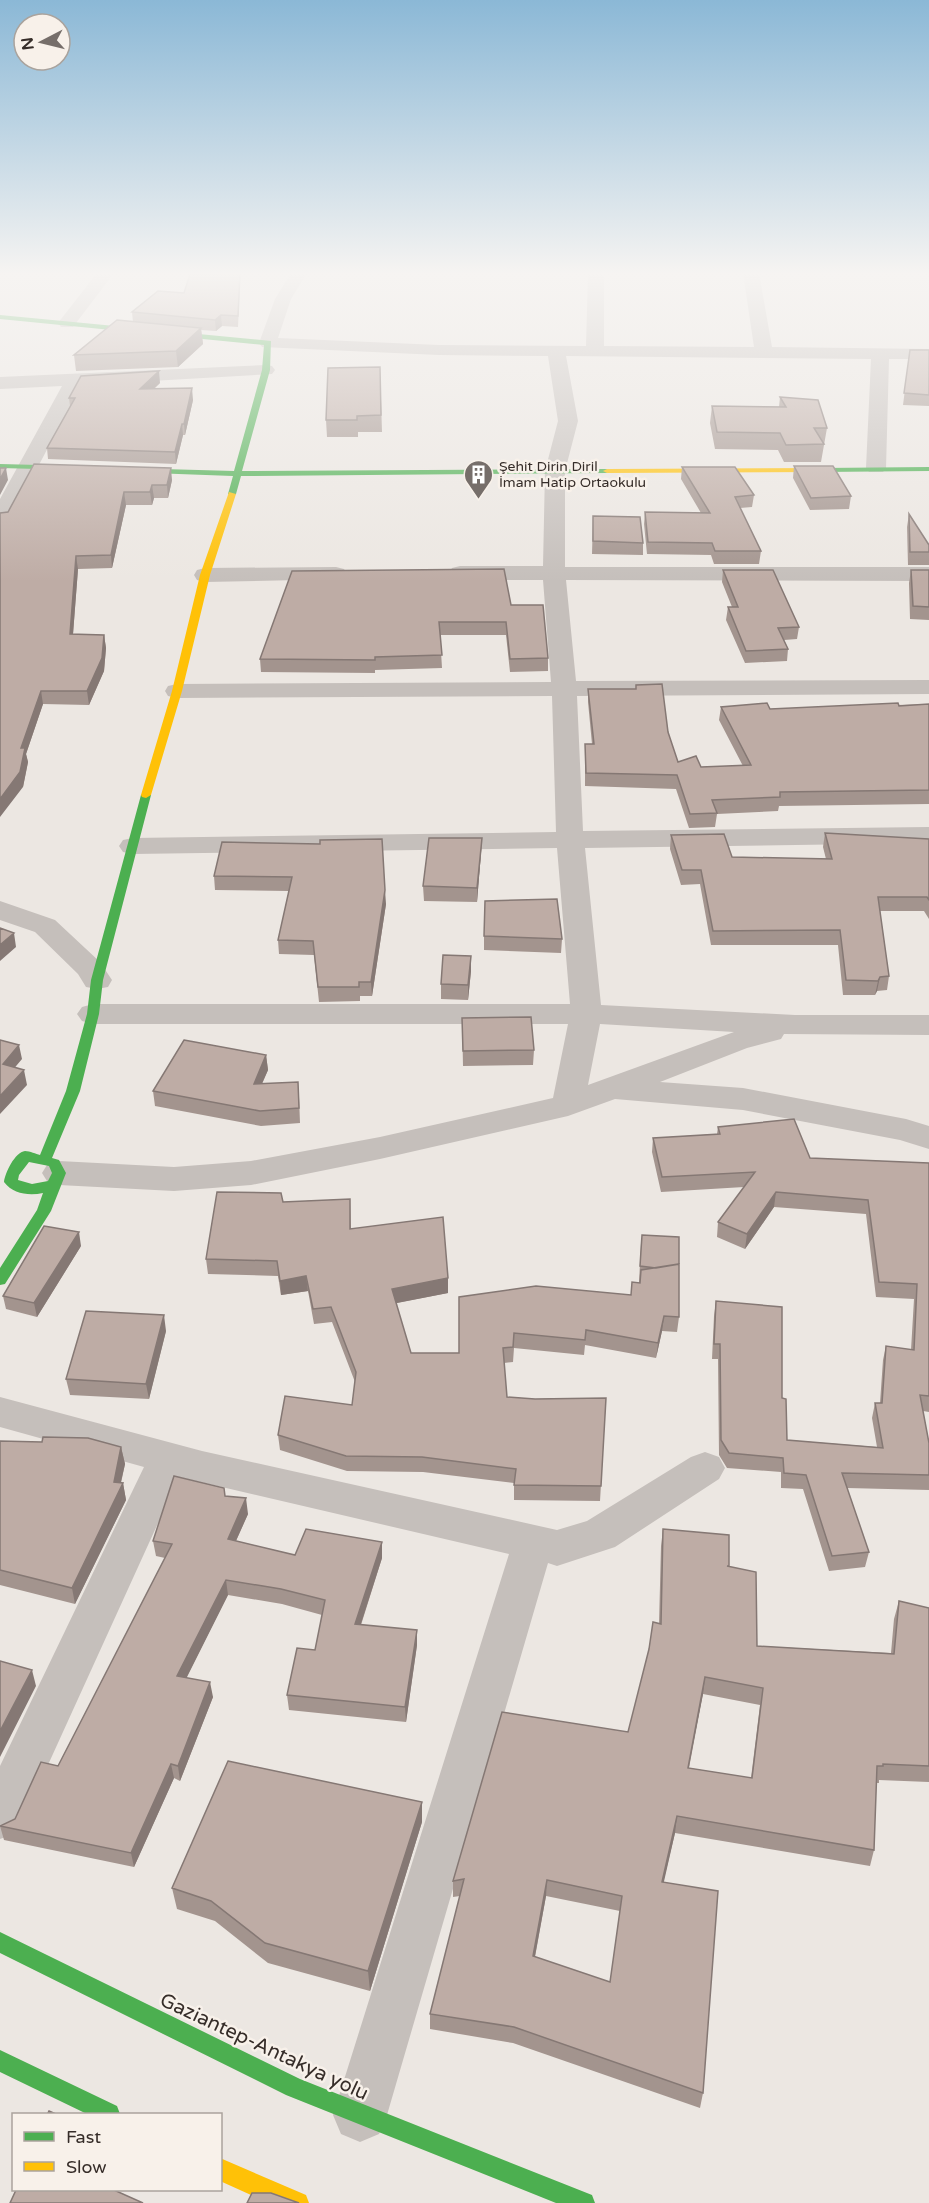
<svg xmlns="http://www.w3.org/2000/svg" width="929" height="2203" font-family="'Varela Round',sans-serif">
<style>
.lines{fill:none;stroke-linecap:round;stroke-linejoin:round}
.street{fill:#c5bfbb;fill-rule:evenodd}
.fast{fill:#4caf50;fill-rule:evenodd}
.slow{fill:#ffc107;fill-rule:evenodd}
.wall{fill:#a3948e;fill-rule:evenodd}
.shaded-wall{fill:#857874}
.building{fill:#beaca5;stroke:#857874;stroke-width:1.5;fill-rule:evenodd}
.labels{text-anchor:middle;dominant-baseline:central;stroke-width:5;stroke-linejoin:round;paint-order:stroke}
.far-poi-label{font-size:14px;fill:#362d29;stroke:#f8f1ea;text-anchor:start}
.near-street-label{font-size:20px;fill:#362d29;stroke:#f8f1ea}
</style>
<rect width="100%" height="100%" fill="#ece7e2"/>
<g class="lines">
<path class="street" d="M97 273H114L73 327H61L58 323Z
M291 273H307L291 299 278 338 439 345 586 346 588 273H604V346L754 347 743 273H759L772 347 929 349V359H889L886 468 883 472H869L866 468 871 359 566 356 578 421 565 471V567H929V581L566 580 576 681 929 680V694L577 696 583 831 929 827V843L585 848 601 1005 795 1015H929V1035L784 1034 781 1039 747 1048 660 1082 743 1088 906 1119 929 1126V1149L900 1140 743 1110 615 1099 568 1116 380 1159 251 1185 174 1191 59 1185 47 1181 42 1173 47 1165 59 1161 174 1167 251 1161 380 1137 553 1098 568 1024H93L82 1021 77 1014 82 1007 93 1004H570L557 848 133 854 123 852 119 846 123 840 133 838 556 832 552 696 177 698 168 696 165 691 168 686 177 684 551 682 543 580H460L452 578 449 573 452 568 460 566H543L545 471 558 421 548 356 439 355 262 347 259 343 275 299ZM600 1024 734 1032 588 1085Z
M266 365 272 366 275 370 272 374 81 385 11 518 8 523 0 524V499L62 386 0 389V377Z
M336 567 344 569 347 574 344 579 205 582 197 580 194 575 197 570 205 568Z
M0 901 55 920 100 962 112 980 108 987 97 989 86 987 78 974 35 932 0 920Z
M0 1397 202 1451 557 1530 587 1521 691 1457 705 1452 719 1457 725 1468 719 1479 615 1547 557 1566 548 1563 387 2115 379 2134 360 2142 341 2134 333 2115 509 1554 179 1477 17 1833 0 1839V1766L144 1467 0 1427Z"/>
<path class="fast" d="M0 315 271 341 270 370 242 471 607 469 611 471 607 473 241 476 236 494 232 497 228 494 233 476 124 472V468H127L234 471 262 370 264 345 0 319Z
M0 464 78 466 82 468 78 470 0 468Z
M929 467V471L822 472 818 470 822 468Z
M146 792 151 795 103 980 99 1014 80 1091 52 1158 59 1160 66 1173 51 1211 5 1284 0 1285V1268L37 1210 43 1193C29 1196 13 1194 4 1182 5 1173 15 1152 25 1151 30 1151 36 1154 40 1155L66 1091 87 1014 91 980 141 795ZM29 1162 49 1166 52 1173 48 1181 32 1184 18 1180 19 1175Z
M0 1932 300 2079 592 2195 595 2203H556L286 2095 0 1953Z
M0 2050 117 2106 120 2114H87L0 2072Z"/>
<path class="slow" d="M822 468H825V472L607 473 603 471 607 469Z
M229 492 236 494 210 575 182 691 151 795 146 798 142 797 141 795 172 691 200 575Z
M220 2158 306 2195 309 2203H269L220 2181Z"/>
</g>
<path class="wall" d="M240 273V283L238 327 222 326 216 331 201 330 203 344 178 367 76 371 74 355 133 322 132 312Z
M910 350H929V406L903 405Z
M380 367 382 432H358V437H327L326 420Z
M160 383 154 389 193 400 185 435H183L176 464 48 459 47 448 70 406 69 398Z
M780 397 827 428 821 462H784L778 450 715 449 710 423 712 406 779 407Z
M794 466 851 496 849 509 810 510 793 478Z
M682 467 754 495 752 507 740 508 761 551 759 564H714L711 555 647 554 644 524 645 512 701 513 681 479Z
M172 480 168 498H154L152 505H126L112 568 78 569 73 634 104 635 106 648 104 671 89 705 43 704 26 754 28 762 23 787 0 513Z
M909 514 929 545V565H908L907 527Z
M593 516 643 543V555L592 554Z
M723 570 799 627 797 639 784 640 788 649 787 661 745 663 726 620 728 607H732L722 582Z
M911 570H929V620L910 619 909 583Z
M511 605 548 658V671L510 672 506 635H440L442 668 375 670V673L261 672 260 659Z
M636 685 668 732 678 762 701 767 743 766 719 720 721 707 770 709 929 704V804L779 806 778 811 717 814 715 827 689 828 676 789 585 786V744H592L588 702V689H636Z
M825 833 929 839V919L924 911H880L889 976 887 990 877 991 875 995H843L838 945H711L700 884 681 885 670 849 671 835 732 857 826 859 823 847Z
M482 838 481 853 477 902 424 901 423 886Z
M222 842 386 904 372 996H360V1001L319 1002 314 955 279 954 278 940 289 891 215 890 214 876Z
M484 936 562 939 561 953 484 950Z
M471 956V971L468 1000 441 999V984Z
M462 1018 534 1050 533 1065 463 1066Z
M266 1055 268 1070 262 1084 299 1097 300 1123 261 1126 155 1106 153 1091Z
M718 1127 810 1158 929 1163V1412L923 1411 929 1443V1490L847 1488 869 1552 865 1567 829 1571 803 1489 781 1488V1472L727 1468 719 1455 718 1359H712L714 1316 716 1301 782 1398 787 1440 877 1447 872 1418 875 1403H880L883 1360 886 1346 911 1350 914 1299 876 1297 866 1214 774 1207 745 1249 717 1237 718 1222 744 1187 661 1192 652 1152 653 1138 717 1134Z
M350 1199 351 1229 448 1278V1293L396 1303 411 1353H459V1297L631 1295 639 1283 641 1243 679 1317 677 1332 662 1331 656 1358 585 1345 584 1355 514 1348 513 1362 504 1363 507 1397 535 1399 606 1398 600 1501 514 1500V1483L423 1472 347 1471 280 1450 278 1435 352 1405 355 1382 332 1322 314 1324 308 1291 281 1295 278 1276 208 1274 206 1259 283 1202Z
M81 1246 37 1317 6 1309 3 1296Z
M166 1331 149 1399 70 1395 66 1379Z
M0 1441 121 1447 125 1464 121 1483H123L126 1500 75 1604 0 1585Z
M225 1496 248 1514 236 1541 295 1555 382 1542V1558L361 1625 417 1630V1645L406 1722 289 1710 287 1695 315 1650 322 1615 282 1604 228 1595 186 1678 213 1697 180 1781 174 1778 134 1867 4 1840 0 1826 15 1819 58 1766 165 1558 156 1556 153 1541Z
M663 1529 729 1567 757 1646 891 1653 894 1619 899 1601 929 1608V1782L879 1780V1783H876L874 1850 870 1866 675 1833 663 1883 703 2093 700 2108 513 2043 430 2029V2014L460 1896 453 1897V1881L628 1732 659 1624 661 1546ZM703 1694 760 1705 751 1778 689 1768ZM546 1896 620 1911 610 1982 535 1957Z
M422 1802V1822L370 1991 268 1963 215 1921 177 1909 172 1888Z"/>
<path class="shaded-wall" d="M221 315 222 326 216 331 215 320Z
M201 328 203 344 178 367 176 351Z
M159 371 160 383 141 400 140 389Z
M192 388 193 400 185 435 184 424Z
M182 424 183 435 176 464 175 452Z
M6 468 8 480 0 495V479Z
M171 468 172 480 168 498 167 485Z
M152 485 154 498 152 505 150 492Z
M124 492 126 505 112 568 111 555Z
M76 556 78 569 72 647 70 634Z
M104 635 106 648 104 671 89 705 87 691Z
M41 691 43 704 26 754 28 762 23 787 0 817V799L21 748Z
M482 838 481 853 477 902V888Z
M385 890 386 904 372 996 371 982Z
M14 933 16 947 0 961V945Z
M471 956V971L468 1000V985Z
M880 977 877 991 875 995 878 981Z
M19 1045 22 1059 6 1078 3 1064Z
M266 1055 268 1070 255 1099 254 1084Z
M24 1070 27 1085 0 1114V1096Z
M776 1192 774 1207 745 1249 747 1234Z
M79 1232 81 1246 37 1317 34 1303Z
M306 1276 308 1291 281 1295 280 1281Z
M448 1278V1293L392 1304V1289Z
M164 1315 166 1331 149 1399 146 1384Z
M664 1316 662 1331 656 1358 658 1343Z
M121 1447 125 1464 119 1490 123 1483 126 1500 75 1604 72 1588 114 1482Z
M246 1498 248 1514 230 1554 228 1539Z
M382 1542V1558L356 1639 355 1624Z
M226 1580 228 1595 180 1691 177 1676Z
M417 1630V1645L406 1722 405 1707Z
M32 1670 36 1686 0 1757V1731Z
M705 1677 703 1694 685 1784 688 1768Z
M210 1682 213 1697 180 1781 178 1766Z
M171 1764 174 1778 134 1867 131 1853Z
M422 1802V1822L370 1991 368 1971Z
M677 1816 675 1833 660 1899 662 1882Z
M547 1880 546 1896 532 1972 533 1956Z"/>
<path class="building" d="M240 273 238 316 221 315 215 320 132 312 158 291 184 293 190 274Z
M117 320 201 328 176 351 74 355Z
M910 350H929V395L904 393Z
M380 367 381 415 357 416V420H326L328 368Z
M159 371 140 389 192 388 184 424H182L175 452 47 448 75 398H69L81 376Z
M780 397 818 400 827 428H814L824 444 786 445 780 433 717 432 712 406 786 407Z
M34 464 171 468 167 485H152L150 492H124L111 555 76 556 70 634 104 635 102 658 87 691H41L21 748H25L20 772 0 799V513L8 512Z
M794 466H833L851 496 811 498Z
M682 467H735L754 495 735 497 761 551H715L712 543 648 542 645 512 710 513Z
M0 468H6L0 479Z
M909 514 929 545V552H910Z
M593 516 640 517 643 543 593 541Z
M504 569 511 605H543L548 658 510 659 506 622H439L442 655 375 657V660L260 659 292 571Z
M723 570H773L799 627 778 628 788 649 746 651 728 607H738Z
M911 570H929V607L913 606Z
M662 684 668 732 678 762 696 756 701 767 751 765 721 707 767 703 770 709 898 703 899 706 929 704V790L780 792V797L712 800 717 813 690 814 677 775 586 773 585 744H594L588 689H636V685Z
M825 833 929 839V900L927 897H878L889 976 880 977 878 981 846 980 840 930 713 931 701 870H682L671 835 724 834 732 857 832 859Z
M429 838H482L477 888 423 886Z
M382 839 385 890 371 982H359V987H318L313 941 278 940 292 877 214 876 222 842 320 844V840Z
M557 899 562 939 484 936 485 901Z
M0 928 14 933 0 945Z
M443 955 471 956 468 985 441 984Z
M531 1017 534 1050 463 1051 462 1018Z
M0 1040 19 1045 3 1064 24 1070 0 1096Z
M184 1040 266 1055 254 1084 298 1082 299 1108 260 1111 153 1091Z
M794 1119 810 1158 929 1163V1396L920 1395 929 1443V1475L842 1473 869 1552 832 1556 806 1475 784 1473 783 1458 729 1453 721 1440 720 1344H714L716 1301 782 1307V1398L786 1399 787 1440 883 1448 875 1403H882L886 1346 914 1350 917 1284 879 1282 868 1200 776 1192 747 1234 718 1222 755 1172 662 1177 653 1138 720 1134 718 1127Z
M217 1192 281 1193 283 1202 350 1199V1229L443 1217 448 1278 392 1289 411 1353H459V1297L536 1286 631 1295 632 1282 640 1283 641 1270 679 1264V1317L664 1316 658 1343 586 1330 585 1340 514 1333 513 1347 503 1348 507 1397 535 1399 606 1398 601 1486 514 1485 516 1469 422 1457 346 1456 278 1435 285 1396 352 1405 356 1372 331 1307 313 1309 306 1276 280 1281 277 1261 206 1259Z
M44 1226 79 1232 34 1303 3 1296Z
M642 1235 679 1237V1264L656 1268 640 1266Z
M86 1311 164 1315 146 1384 66 1379Z
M43 1437 88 1438 121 1447 114 1482 123 1483 72 1588 0 1570V1441L42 1442Z
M174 1476 224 1488 225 1496 246 1498 228 1539 295 1555 306 1529 382 1542 355 1624 417 1630 405 1707 287 1695 297 1648 315 1650 325 1600 281 1589 226 1580 177 1676 210 1682 178 1766 171 1764 131 1853 0 1826 15 1819 41 1762 58 1766 172 1544 153 1541Z
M663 1529 729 1535V1566H727L756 1572 757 1646 894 1654 899 1601 929 1608V1766L883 1764V1766H877L874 1850 677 1816 662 1882 718 1891 703 2093 514 2027 430 2014 464 1879 453 1881 502 1712 628 1732 649 1649 653 1622 661 1624ZM705 1677 763 1688 752 1778 688 1768ZM547 1880 622 1896 610 1982 533 1956Z
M0 1661 32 1670 0 1731Z
M228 1761 422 1802 368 1971 265 1943 211 1901 172 1888Z
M49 2111 58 2115H47Z
M16 2190H114L143 2203H10Z
M252 2193H271L299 2203H247Z"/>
<linearGradient id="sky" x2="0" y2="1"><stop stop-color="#8bb8d6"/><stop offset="0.47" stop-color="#f6f4f2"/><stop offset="1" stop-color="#f6f4f2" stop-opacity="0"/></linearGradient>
<rect width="929" height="582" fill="url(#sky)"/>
<defs>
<symbol id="building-pin" viewBox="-11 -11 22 30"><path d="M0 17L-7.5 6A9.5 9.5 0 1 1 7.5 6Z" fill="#766e6a" stroke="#f8f1ea"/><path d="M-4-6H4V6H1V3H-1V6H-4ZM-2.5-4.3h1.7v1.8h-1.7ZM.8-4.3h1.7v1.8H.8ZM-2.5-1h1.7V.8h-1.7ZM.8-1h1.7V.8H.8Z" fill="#fff"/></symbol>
</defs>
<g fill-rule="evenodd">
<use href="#building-pin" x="462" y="458" width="33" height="45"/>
</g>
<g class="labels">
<g class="far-poi-label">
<text x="499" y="466">Şehit Dirin Diril<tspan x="499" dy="16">İmam Hatip Ortaokulu</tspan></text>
</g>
<g class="near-street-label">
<text transform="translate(264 2047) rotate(25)">Gaziantep-Antakya yolu</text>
</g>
</g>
<rect x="12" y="2113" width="210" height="78" fill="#f8f1ea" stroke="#aaa39d" stroke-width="1.5"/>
<rect x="24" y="2132" width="30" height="9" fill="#4caf50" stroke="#aaa39d" stroke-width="1.5"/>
<text x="66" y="2143" font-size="18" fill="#362d29">Fast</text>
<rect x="24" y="2162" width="30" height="9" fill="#ffc107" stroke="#aaa39d" stroke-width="1.5"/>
<text x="66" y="2173" font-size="18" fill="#362d29">Slow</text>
<g transform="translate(42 42) rotate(263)"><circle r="28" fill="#f8f1ea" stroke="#aaa39d" stroke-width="1.5"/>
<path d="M0-4.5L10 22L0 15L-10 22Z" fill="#766e6a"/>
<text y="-9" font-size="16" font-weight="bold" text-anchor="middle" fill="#362d29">N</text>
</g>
</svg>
